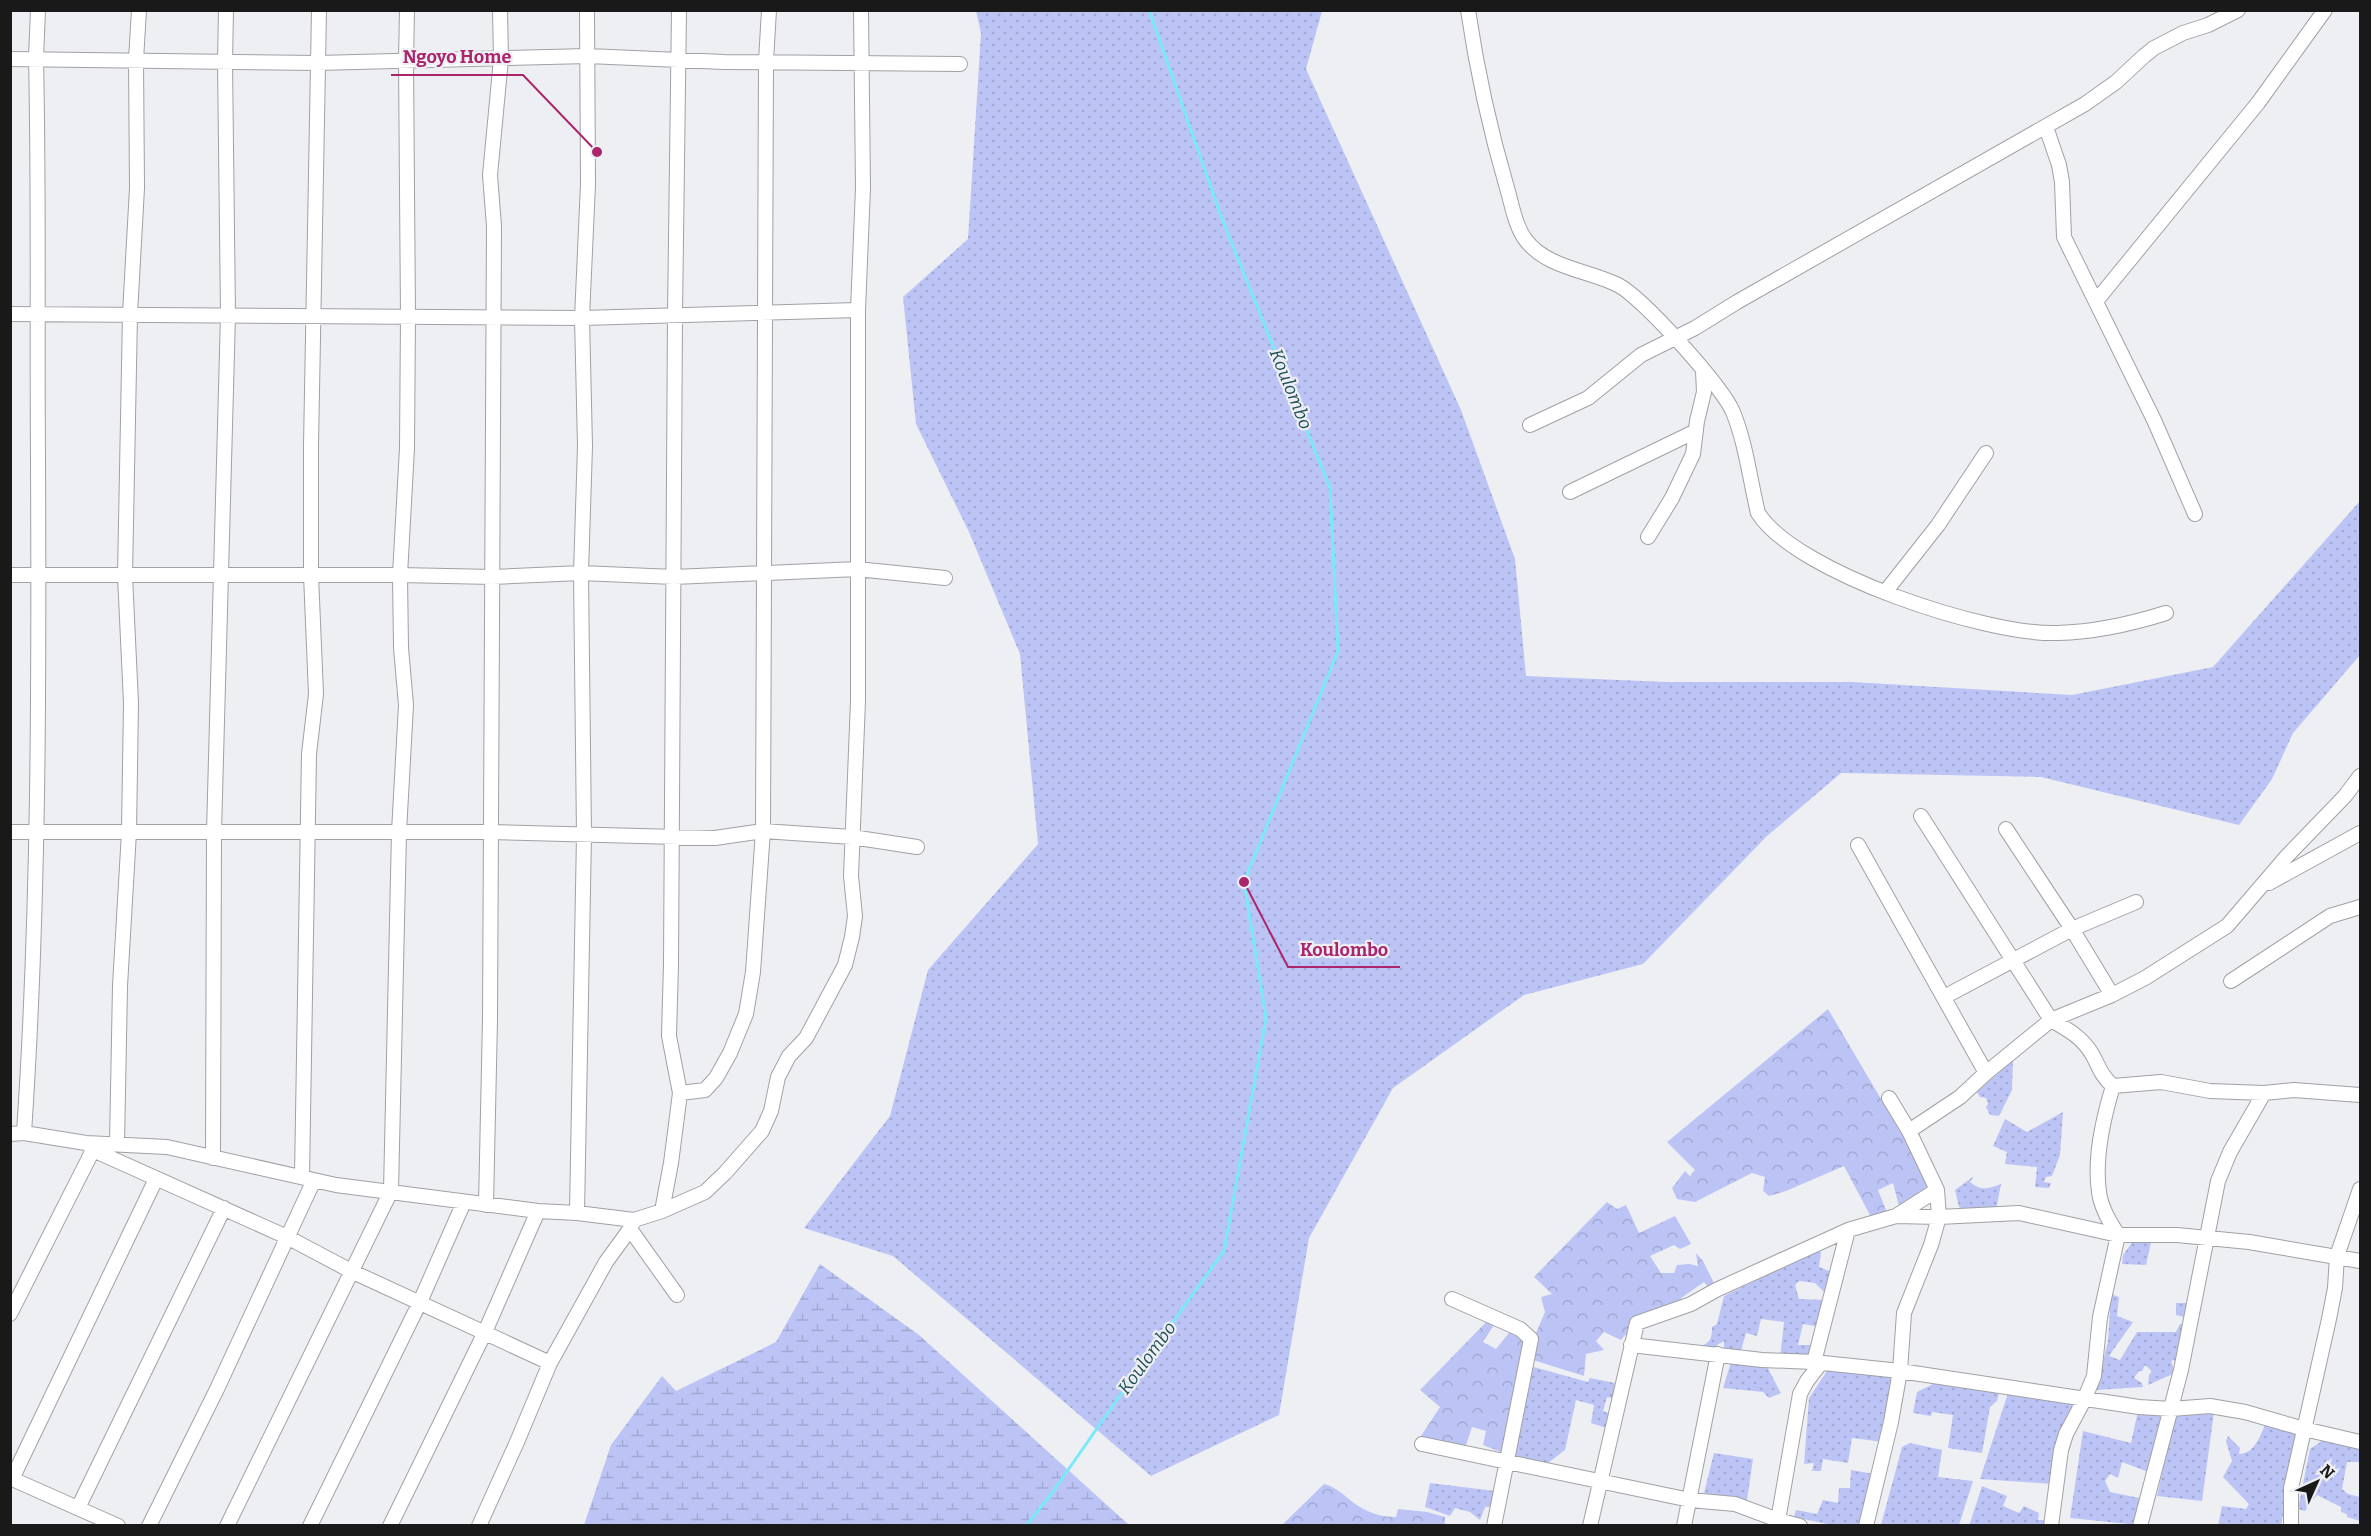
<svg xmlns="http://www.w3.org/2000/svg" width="2371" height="1536" font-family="Bitter,serif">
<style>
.grass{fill:url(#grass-dots)}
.forest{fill:url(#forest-crowns)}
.wetland{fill:url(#wetland-marsh)}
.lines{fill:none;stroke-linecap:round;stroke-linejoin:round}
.stream{stroke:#79e9f9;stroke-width:3}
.minor-casing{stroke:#a0a1a5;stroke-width:16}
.minor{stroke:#fff;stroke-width:14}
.labels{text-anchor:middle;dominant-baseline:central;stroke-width:4.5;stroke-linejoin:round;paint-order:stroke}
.water-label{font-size:18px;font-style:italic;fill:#1f5057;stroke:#eeeff3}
.leader{fill:none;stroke:#ab256d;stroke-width:2}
.callout-dot{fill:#ab256d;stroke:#eeeff3;stroke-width:2}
.callout-label{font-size:18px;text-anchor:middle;font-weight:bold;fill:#ab256d;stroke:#eeeff3;stroke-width:4.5;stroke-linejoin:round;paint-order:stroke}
</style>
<defs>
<pattern id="grass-dots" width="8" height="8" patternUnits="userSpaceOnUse" patternTransform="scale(1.5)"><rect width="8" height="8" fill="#bcc4f6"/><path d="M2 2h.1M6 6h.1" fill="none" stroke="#a1a8d2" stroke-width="1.8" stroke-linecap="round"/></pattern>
<pattern id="forest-crowns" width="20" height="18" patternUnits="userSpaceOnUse" patternTransform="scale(1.5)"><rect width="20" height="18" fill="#bcc4f6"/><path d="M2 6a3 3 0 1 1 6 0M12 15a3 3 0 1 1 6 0" fill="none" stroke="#a1a8d2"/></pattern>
<pattern id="wetland-marsh" width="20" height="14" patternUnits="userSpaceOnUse" patternTransform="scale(1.5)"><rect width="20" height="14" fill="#bcc4f6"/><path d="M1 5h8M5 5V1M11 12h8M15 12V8" fill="none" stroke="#a1a8d2"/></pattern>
</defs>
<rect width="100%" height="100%" fill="#eeeff3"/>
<path class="grass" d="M976 11H1322L1306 69 1461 410 1515 559 1526 676 1666 682H1852L2072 695 2213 667 2360 501V655L2293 733 2272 779 2239 825 2041 777 1841 773 1766 837 1643 964 1524 995 1393 1088 1309 1238 1279 1415 1151 1476 893 1256 804 1228 890 1116 928 970 1038 844 1020 654 969 532 916 424 903 297 968 239 981 33Z
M2013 1060 2012 1090 1999 1116 1990 1115 1986 1107 1988 1104 1986 1098 1980 1097 1977 1092Z
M2063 1112 2060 1155 2052 1176 2046 1177 2044 1182 2051 1183 2049 1188 2035 1187 2037 1167 2005 1164 2007 1152 1993 1146 2005 1119 2027 1132Z
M1974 1176 1970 1182C1981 1191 1988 1189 2001 1184L1996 1210 1971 1213 1959 1207 1955 1190Z
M2136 1237 2152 1238 2146 1265 2122 1264 2123 1255Z
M1816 1251 1821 1252 1819 1267 1837 1274 1827 1295 1815 1283 1799 1281 1795 1285 1799 1299 1827 1300 1820 1327 1803 1324 1798 1345H1816L1811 1359 1780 1358 1784 1322 1761 1319 1757 1336 1746 1333 1740 1354 1724 1350V1341L1717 1345 1720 1352 1700 1346C1711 1343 1712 1337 1712 1327L1717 1324 1724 1296Z
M2111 1294 2119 1297 2117 1316 2133 1322 2109 1356 2120 1360 2137 1332H2176L2180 1324H2183L2185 1317 2176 1315V1303H2191L2180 1366 2174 1360 2171 1361 2175 1373 2148 1385 2149 1375 2152 1371 2145 1365 2142 1371H2139L2134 1378 2142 1383 2143 1387 2096 1390 2108 1341Z
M1732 1359 1765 1363 1781 1393 1769 1398 1763 1392 1723 1388Z
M1530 1366 1588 1382 1590 1378 1615 1383V1399L1607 1397 1603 1411 1611 1414 1609 1429 1591 1423 1594 1405 1576 1400 1565 1450 1548 1463 1512 1456Z
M1829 1368 1894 1375 1883 1442 1852 1438 1848 1463 1823 1459 1821 1471H1812L1814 1463 1804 1464 1809 1398Z
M1941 1380 2000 1389 1997 1401 1990 1407 1982 1453 1948 1448 1953 1415 1932 1412 1931 1416 1913 1413 1917 1392Z
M2009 1390 2082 1402 2053 1484 1980 1479Z
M2138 1411 2167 1412 2151 1473 2122 1462 2118 1478 2110 1474 2105 1481 2110 1492 2144 1499 2138 1525 2070 1518 2083 1431 2131 1443Z
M2176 1412H2214L2202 1501 2157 1496Z
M2266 1422 2300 1430 2281 1525 2218 1526 2222 1506 2246 1509 2249 1504 2223 1477 2232 1461 2226 1441 2228 1436 2240 1448 2239 1454C2255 1454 2261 1434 2266 1422Z
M2329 1436 2360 1442V1462H2347L2342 1489 2348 1494 2360 1497V1521L2347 1517V1514L2341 1512V1507L2317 1495 2305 1511 2298 1509 2310 1449Z
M1910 1443 1942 1450 1938 1477 1973 1481 1959 1525H1881L1902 1447Z
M1714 1453 1753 1459 1747 1500 1704 1493Z
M1851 1470 1874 1474 1863 1525H1832L1794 1517 1796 1510 1817 1514 1823 1500 1838 1503 1839 1488H1850Z
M1430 1483 1495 1491V1507H1485L1480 1520 1470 1512 1455 1508 1450 1516 1425 1507Z
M1982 1486 2007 1496 2003 1506 2019 1513 2024 1506 2039 1513 2038 1520H2049L2048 1525 1969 1526Z"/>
<path class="forest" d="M1828 1009 1934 1189 1900 1210 1893 1183 1878 1190 1888 1215 1871 1217 1844 1166 1786 1191 1769 1196 1763 1191 1765 1177 1752 1173 1695 1202 1677 1199 1672 1188 1685 1171 1691 1177V1174L1695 1170 1667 1142Z
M1607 1202 1617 1209 1626 1205 1639 1233 1675 1216 1691 1244 1680 1249 1674 1245 1650 1256 1661 1273H1674L1677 1265 1689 1264 1698 1266 1696 1253 1703 1261 1715 1285 1709 1288 1704 1282 1681 1298 1683 1304 1629 1323 1628 1337 1625 1335 1621 1340 1604 1332 1596 1341 1604 1350 1586 1354 1584 1376 1533 1360 1536 1333 1545 1312 1541 1297 1552 1294 1534 1277Z
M1490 1318 1510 1326 1506 1331 1494 1325 1483 1342 1496 1349 1512 1329 1528 1341 1506 1454 1483 1445 1486 1431 1472 1427 1465 1448 1455 1447 1454 1443H1443L1440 1439 1435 1444 1419 1439 1440 1407 1420 1390Z
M1324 1484C1338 1487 1348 1500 1360 1507 1372 1514 1383 1517 1396 1517L1398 1509 1427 1512 1445 1517V1525H1282Z"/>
<path class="wetland" d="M820 1264 919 1335 1129 1525H584L611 1445 662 1376 676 1391 776 1342Z"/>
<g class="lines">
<path class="stream" d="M1026 1526 1052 1493 1130 1381 1224 1251 1266 1018 1244 882 1338 651 1330 488 1222 219 1149 10"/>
<defs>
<path id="minor" d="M1468 10C1477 71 1490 130 1507 188 1512 205 1515 225 1525 239 1546 268 1588 270 1618 285 1643 298 1722 386 1733 412 1746 444 1750 480 1758 513 1796 573 1988 636 2058 633 2096 632 2131 624 2166 613
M10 59 318 63 588 56 724 62 960 64
M2046 127 2059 165 2062 182 2064 237 2154 420 2195 514
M2097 300 2258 103 2325 10
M10 314 582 318 858 310
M1530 425 1588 398 1641 355 1695 328 1737 302 2085 104 2116 82 2144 56 2154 48 2183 33 2208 25 2238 10
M1570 492 1696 431
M1648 537 1672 498 1693 454 1697 421 1704 392 1703 371
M10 575H400L493 577 581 573 674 577 857 569 945 578
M1886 591 1938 525 1986 453
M1921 816 2051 1020C2067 1029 2082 1037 2092 1054 2099 1066 2101 1076 2113 1086L2161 1082 2210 1091 2264 1093 2294 1090 2360 1095
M2006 829 2072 929 2112 995
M10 832H490L715 838 763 831 852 837 917 847
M1858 845 1986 1073
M2269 883 2360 833
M2231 981 2330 916 2360 907
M1944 997 2072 929 2136 902
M680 1093 705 1090 716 1078 730 1053 746 1014 753 972 763 831 766 61 769 10
M1909 1131 1960 1097 1986 1073 2051 1020 2112 995 2145 978 2227 926 2287 856 2345 796 2360 776
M24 1133C39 909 39 683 38 458 37 325 39 191 36 58L38 10
M10 1134 24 1133 86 1143 167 1147 336 1185 538 1211 577 1213 634 1220 662 1211 705 1192 725 1173 762 1131 771 1111 778 1077 789 1056 806 1038 845 965 852 937 855 916 851 876 858 701V310L863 188 861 10
M117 1144 120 986 129 832 131 703 125 576 130 314 137 188 136 60 139 10
M93 1150 287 1237 353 1272 550 1363
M213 1158 214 832 228 315 225 61 226 10
M302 1177 309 754 316 694 311 575V446L319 10
M486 1205 490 1019 494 226 490 175 501 59 500 10
M662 1211 671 1163 680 1093 669 1036 671 964 675 315 679 10
M577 1213 584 835 581 573 585 446 582 318 588 184 587 10
M1896 1216 1939 1217 2019 1213 2118 1235H2177L2249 1242 2360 1261
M630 1229 677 1295
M1452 1299 1520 1329 1531 1339 1494 1526
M10 1314 93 1150 88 1144
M1631 1345 1762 1360 1814 1362 1900 1371 2139 1407 2171 1409 2210 1406 2245 1412 2304 1429 2360 1442
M1814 1362 1848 1230
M1422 1444 1690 1500 1735 1504 1778 1520 1800 1526
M10 1478 118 1526
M12 1479 156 1179
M78 1508 224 1208
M149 1526 217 1389 314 1180
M227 1526 391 1191 399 832 406 705 401 648 400 575 407 448 408 316 406 61 407 10
M310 1526 420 1302 464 1202
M390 1526 485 1332 538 1211
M479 1526 517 1442 550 1363 606 1262 630 1229 634 1220
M1590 1526 1637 1323 1691 1304 1716 1290 1848 1230 1896 1216 1937 1190
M1684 1526 1718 1354
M1777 1526 1800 1394 1807 1381 1821 1363
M1866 1526 1891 1422 1900 1371 1904 1313 1931 1245 1939 1217 1937 1190 1909 1131 1889 1098
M2051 1526 2061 1450 2066 1434 2084 1400 2094 1376 2100 1317 2118 1235C2110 1222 2101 1208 2099 1192 2094 1157 2103 1119 2113 1086
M2140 1526 2181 1370 2218 1181 2230 1152 2264 1093
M2291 1526V1488L2329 1319 2335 1288 2337 1256 2360 1189"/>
</defs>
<use href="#minor" class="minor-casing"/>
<use href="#minor" class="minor"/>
</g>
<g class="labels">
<g class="water-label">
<text transform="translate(1291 389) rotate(68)">Koulombo</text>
<text transform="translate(1147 1358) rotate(-54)">Koulombo</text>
</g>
</g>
<path class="leader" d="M597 152L523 75H391M1244 882L1288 967H1400"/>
<g class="callout-dot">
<circle cx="597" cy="152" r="6"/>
<circle cx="1244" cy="882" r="6"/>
</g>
<g class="callout-label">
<text x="457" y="63">Ngoyo Home</text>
<text x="1344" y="956">Koulombo</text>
</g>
<rect width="2371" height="1536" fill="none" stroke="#19191a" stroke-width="24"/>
<g transform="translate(2317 1482) rotate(45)" stroke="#eeeff3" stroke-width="4.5" paint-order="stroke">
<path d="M0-4.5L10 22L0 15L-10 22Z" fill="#19191a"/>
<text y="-9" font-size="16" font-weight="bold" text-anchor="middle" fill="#19191a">N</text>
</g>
</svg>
